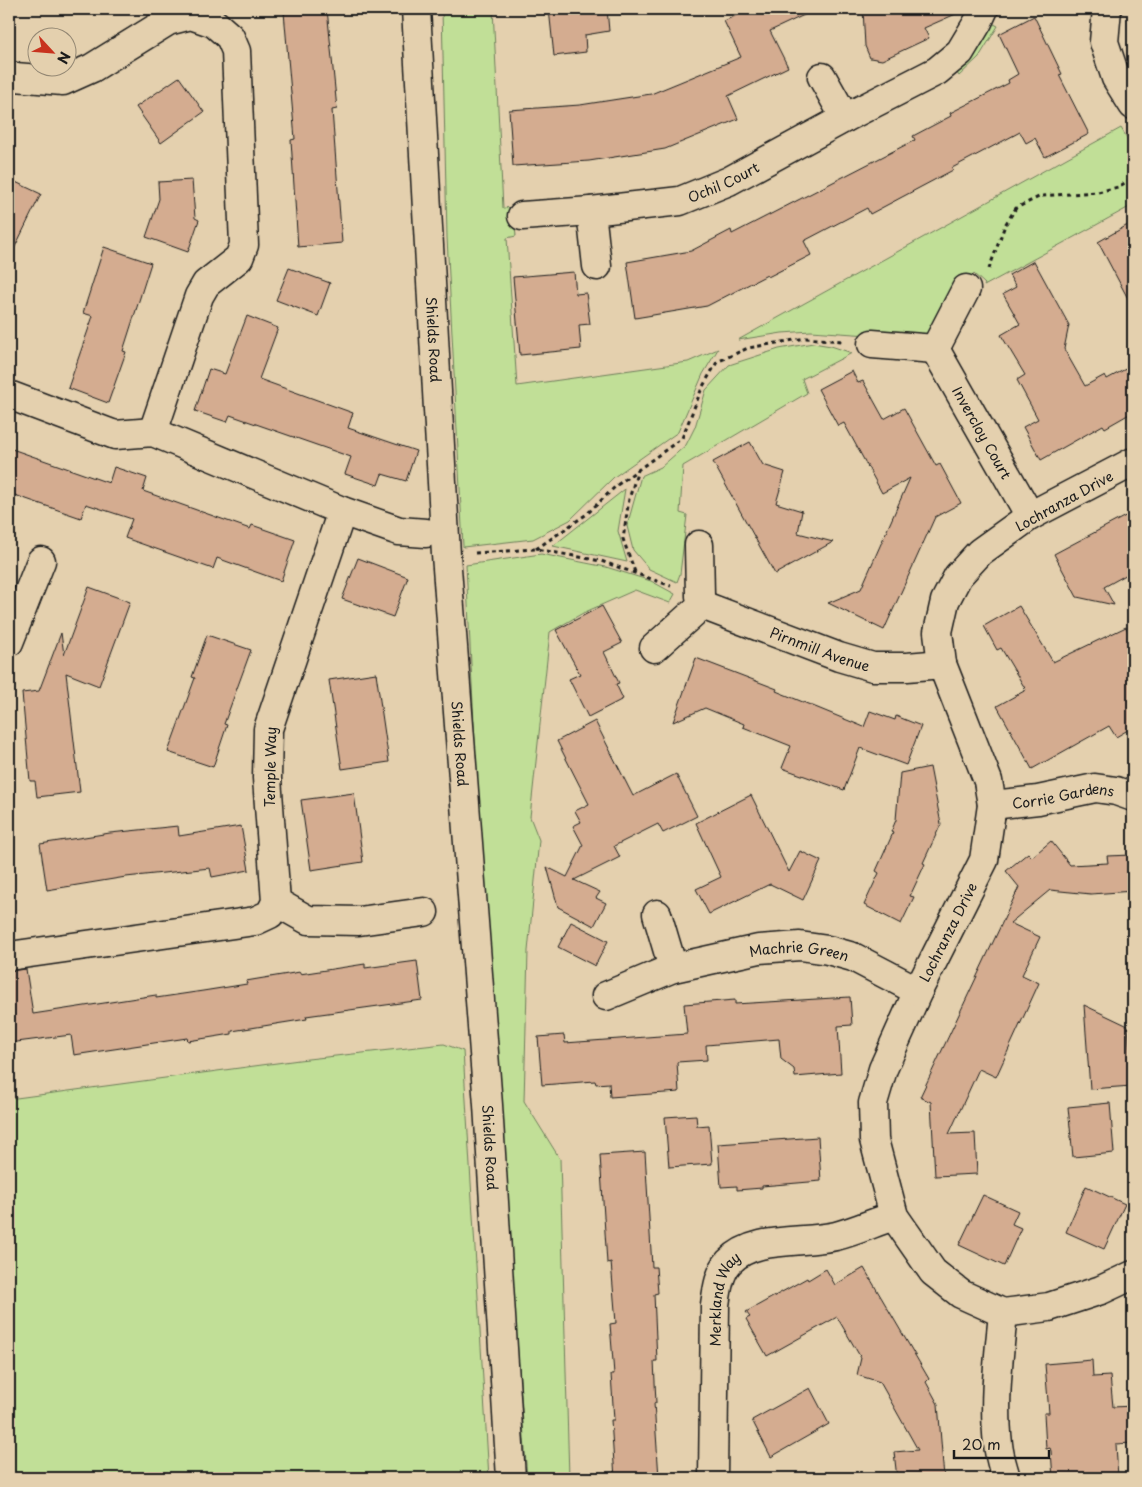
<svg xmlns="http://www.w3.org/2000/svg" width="1142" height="1487" font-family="'Playpen Sans',sans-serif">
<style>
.green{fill:#c1df97;stroke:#6e7e5a}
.building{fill:#d4ac90;stroke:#1c1c1c}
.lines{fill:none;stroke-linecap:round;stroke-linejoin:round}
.minor-casing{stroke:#1c1c1c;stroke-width:31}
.path{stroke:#1c1c1c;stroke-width:3;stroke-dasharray:4 4;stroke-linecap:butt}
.minor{stroke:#e4d0ae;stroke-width:28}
.labels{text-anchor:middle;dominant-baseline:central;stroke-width:4;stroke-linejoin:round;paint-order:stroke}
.street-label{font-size:14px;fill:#1c1c1c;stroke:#e4d0ae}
</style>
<rect width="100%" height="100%" fill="#e4d0ae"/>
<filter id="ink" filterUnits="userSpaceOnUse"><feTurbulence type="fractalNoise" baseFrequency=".02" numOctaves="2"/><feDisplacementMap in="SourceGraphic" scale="10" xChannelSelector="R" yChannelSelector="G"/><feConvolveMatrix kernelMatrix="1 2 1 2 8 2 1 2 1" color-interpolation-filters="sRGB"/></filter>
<g filter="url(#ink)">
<path class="green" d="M442 9H493L503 208 513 207 516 236 507 238 517 386 688 362 718 349 703 374 678 432 614 477 570 520 533 539 463 547 447 237Z
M990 22 998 26 979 57 959 76 953 67Z
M1121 128 1133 148V205L984 286 985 284 974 274 951 287 926 339 811 331 782 333 738 340Z
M813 343 831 346 852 353 802 379 807 393 683 466 680 513 687 515 680 574 677 582 649 569 633 550 627 526 641 476 661 467 686 445 695 427 706 390 729 365 779 349Z
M625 489 618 531 627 562 553 546Z
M541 554 606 567 651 581 675 594 670 603 635 590 583 613 550 632 530 817 539 840 528 951 524 1101 560 1159 569 1478H527L477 783 466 565Z
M444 1044 463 1051 489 1478H9V1099L299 1060Z"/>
<path class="building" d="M327 9 337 109 332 110 342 243 298 247 291 140 295 139 284 12Z
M549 9H607L609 31 585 35 586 52 554 56Z
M750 9H817L770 31 788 67 728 96 738 119 665 149 589 161 513 166 509 110 580 105 651 94 741 57 724 21Z
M863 9H967L924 28 929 38 882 60 870 58 865 46Z
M1034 16 1062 74 1059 75 1089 134 1045 157 1035 138 1026 143 1020 132 952 168 953 170 870 214 867 208 804 241 811 255 768 277 767 275 707 306 635 318 627 262 691 251 731 230 732 234 915 140 913 136 951 116 950 113 1009 83 1008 80 1018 74 999 34Z
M179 77 204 112 161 143 136 107Z
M9 179 41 194 9 259Z
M192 180 195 218 199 220 188 252 146 237 159 199 158 182Z
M1133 222V308L1098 242Z
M104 247 151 263 123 351 126 352 108 403 68 388 93 316 83 313Z
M1034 261 1069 325 1064 349 1085 386 1105 375 1107 379 1133 365V412L1105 428 1103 425 1041 460 1023 427 1038 419 1017 380 1025 375 1001 335 1020 324 1003 294 1016 287 1009 275Z
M289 268 330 283 318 316 276 300Z
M574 272 576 294 586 293 590 324 579 325 581 349 520 355 513 277Z
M247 316 278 328 259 379 353 413 348 428 416 451 406 481 382 474 378 485 345 474 351 457 230 415 227 422 195 411 209 369 225 374Z
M852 371 858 383 863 381 884 419 904 408 936 466 940 464 961 503 935 517 884 630 828 603 861 589 910 478 882 493 844 423 838 426 818 389Z
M750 442 763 465 785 472 776 503 802 511 798 533 833 542 775 574 713 462Z
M9 448 109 483 114 467 147 478 143 491 250 529 252 525 295 540 281 581 217 558 213 569 125 538 132 519 86 504 81 518 9 493Z
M1133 512V571L1104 587 1114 605 1077 597 1054 554Z
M358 558 408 577 393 617 342 599Z
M89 587 130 602 99 686 66 673 80 792 37 797 35 781H30L22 693 39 691 61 633 64 655Z
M602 606 622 643 604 652 619 683 616 684 623 699 588 717 569 679 580 674 556 630Z
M1019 606 1053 662 1126 627 1133 642V727L1116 737 1109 726 1032 769 997 706 1026 690 1001 648 997 650 984 626Z
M207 635 251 650 224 724 227 725 213 767 168 752 195 678 192 677Z
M696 658 777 689 776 691 864 727 870 711 895 720 896 716 921 726 906 765 860 748 844 790 782 768 791 746 743 727 744 724 705 708 673 722Z
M376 673 389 762 342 769 329 680Z
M595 721 633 796 676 774 697 816 663 833 658 824 614 846 620 857 574 880 600 892 596 898 606 903 594 926 558 907 547 867 567 877 583 845 573 826 581 822 575 811 589 804 557 741Z
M930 767 941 824 923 863 925 864 910 896 914 897 901 924 864 905 879 873 876 871 893 833 891 832 896 820 900 773Z
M354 793 363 862 311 870 301 800Z
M751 795 789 872 800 851 821 861 803 900 770 884 709 914 696 889 721 877 696 823Z
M178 826 179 836 241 826 249 870 212 877 210 868 126 877 47 890 40 844 110 833Z
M1051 841 1070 865 1108 863 1107 856 1133 855V891L1091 894 1050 890 1010 923 1040 937 1022 975 1039 983 996 1077 979 1069 949 1134 975 1133 977 1174 935 1176 931 1102 920 1097 1019 887 1006 871 1028 853 1032 857Z
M571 922 608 941 595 966 558 947Z
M417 961 422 1000 306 1016 307 1019 232 1031V1034L188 1041 187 1038 74 1055 71 1035 9 1043V971L26 969 33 1014 156 995V998L203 991 247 984 246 981 300 972V974L365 964V968Z
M850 997 852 1025 838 1026 841 1073 795 1077 794 1069 781 1059 779 1039 706 1045 707 1060 677 1062 679 1092 610 1097 609 1083 596 1084 595 1081 542 1085 538 1037 564 1035 565 1043 687 1034 684 1004 735 1000V1004Z
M1084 1005 1128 1026 1132 1086 1090 1089Z
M1110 1103 1114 1153 1073 1157 1068 1107Z
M696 1115 697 1126 709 1125 712 1164 669 1167 665 1117Z
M818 1137 821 1181 762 1186V1188L737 1190V1186L721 1187 718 1144Z
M645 1152 652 1267H656L658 1293 654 1294 657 1361H654L656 1403H654L659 1478H615L611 1420H614L611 1374H614L610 1324 616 1323 611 1262 607 1263 600 1155Z
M1086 1186 1125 1204 1104 1249 1066 1232Z
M983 1195 1018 1211 1012 1224 1021 1228 1004 1266 959 1245Z
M864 1268 929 1379 926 1382 938 1404 944 1478H934L932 1476 897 1478 894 1452 918 1450 880 1382 857 1375 861 1358 837 1317 767 1356 746 1319 750 1317 746 1312 807 1278 808 1280 826 1269 835 1285Z
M1092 1360 1093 1377 1110 1376 1113 1407 1133 1406V1443L1116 1444 1118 1478H1053L1051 1451 1050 1448 1046 1449 1044 1413H1049L1045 1364Z
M810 1388 829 1424 771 1457 752 1420Z"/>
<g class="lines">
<defs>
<g id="minor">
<path id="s1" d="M416 9 446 555 488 1105 511 1478"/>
<path d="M1107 9 1104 42 1116 78 1133 105"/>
<path d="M15 77 63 81 92 68 168 21 191 15 214 23 230 37 236 51 244 245 239 258 206 284 199 296 153 432"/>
<path d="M822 77 845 118"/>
<path d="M591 211 597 266"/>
<path id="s2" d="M522 216 591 211 680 201 729 181 845 118 937 71 960 52 978 22 984 9"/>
<path d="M872 344 935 349 966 289"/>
<path id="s3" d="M935 349 1030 516"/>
<path d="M9 395 115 435 153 432 342 511 268 729 267 778 276 902 270 914 255 921 9 956"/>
<path d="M1133 462 1030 516 980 552 958 576 945 601 938 632 942 664 988 781 992 805 984 860 918 991 883 1069 873 1103 874 1140 894 1216 933 1272 961 1294 1003 1313 1049 1307 1101 1290 1133 1275"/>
<path d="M342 511 399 531 426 533"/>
<path id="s4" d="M702 605 839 657 873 667H907L942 664"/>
<path d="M9 642 41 561"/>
<path d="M654 648 702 605 700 596 699 545"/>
<path id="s5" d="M992 805 1038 800 1095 788 1116 791 1133 797"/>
<path d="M276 902 308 920 359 921 424 912"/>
<path d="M657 914 673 968"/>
<path id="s6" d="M606 996 673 968 759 949 800 946 828 950 853 957 918 991"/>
<path d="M1003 1313C999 1356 993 1401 998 1444 999 1456 1003 1467 1006 1478"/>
<path id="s7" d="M713 1478 715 1305C717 1291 719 1273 729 1262 754 1235 803 1244 836 1236 856 1231 875 1222 894 1216"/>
</g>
</defs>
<use href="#minor" class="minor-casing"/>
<path class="path" d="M989 269 1005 225 1016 208 1041 196 1098 192 1118 187 1133 178
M536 549 587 514 617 485 682 438 702 388 717 362 748 348 806 338 842 341
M475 553 536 549 601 561 671 586
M635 572 623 539 629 499 638 470"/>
<use href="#minor" class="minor"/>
</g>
</g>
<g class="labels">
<g class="street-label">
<text stroke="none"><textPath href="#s2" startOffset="206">Ochil Court</textPath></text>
<text stroke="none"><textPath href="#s1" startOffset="331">Shields Road</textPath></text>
<text stroke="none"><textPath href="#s3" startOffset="96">Invercloy Court</textPath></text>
<text transform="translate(1064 501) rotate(-29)">Lochranza Drive</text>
<text stroke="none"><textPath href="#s4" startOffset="126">Pirnmill Avenue</textPath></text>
<text stroke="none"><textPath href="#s1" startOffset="736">Shields Road</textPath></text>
<text transform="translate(270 767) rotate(-89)">Temple Way</text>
<text stroke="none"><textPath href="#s5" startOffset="72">Corrie Gardens</textPath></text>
<text transform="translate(948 932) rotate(-63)">Lochranza Drive</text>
<text stroke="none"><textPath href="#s6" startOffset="201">Machrie Green</textPath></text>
<text stroke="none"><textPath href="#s1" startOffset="1141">Shields Road</textPath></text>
<text stroke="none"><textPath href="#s7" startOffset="181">Merkland Way</textPath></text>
</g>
</g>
<rect width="1142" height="1487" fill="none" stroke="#e4d0ae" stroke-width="30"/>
<rect x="15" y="15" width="1112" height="1457" fill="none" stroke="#1c1c1c" stroke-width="2" filter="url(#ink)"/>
<g transform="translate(52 52) rotate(116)"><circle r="24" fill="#e4d0ae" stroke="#948874"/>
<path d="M0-4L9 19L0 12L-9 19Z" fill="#c8321e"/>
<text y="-8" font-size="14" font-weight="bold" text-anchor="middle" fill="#1c1c1c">N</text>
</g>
<path d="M954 1450v8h95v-8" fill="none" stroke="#1c1c1c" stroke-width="2.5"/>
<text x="962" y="1450" font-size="15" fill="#1c1c1c" stroke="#e4d0ae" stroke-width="4" paint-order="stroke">20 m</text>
</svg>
